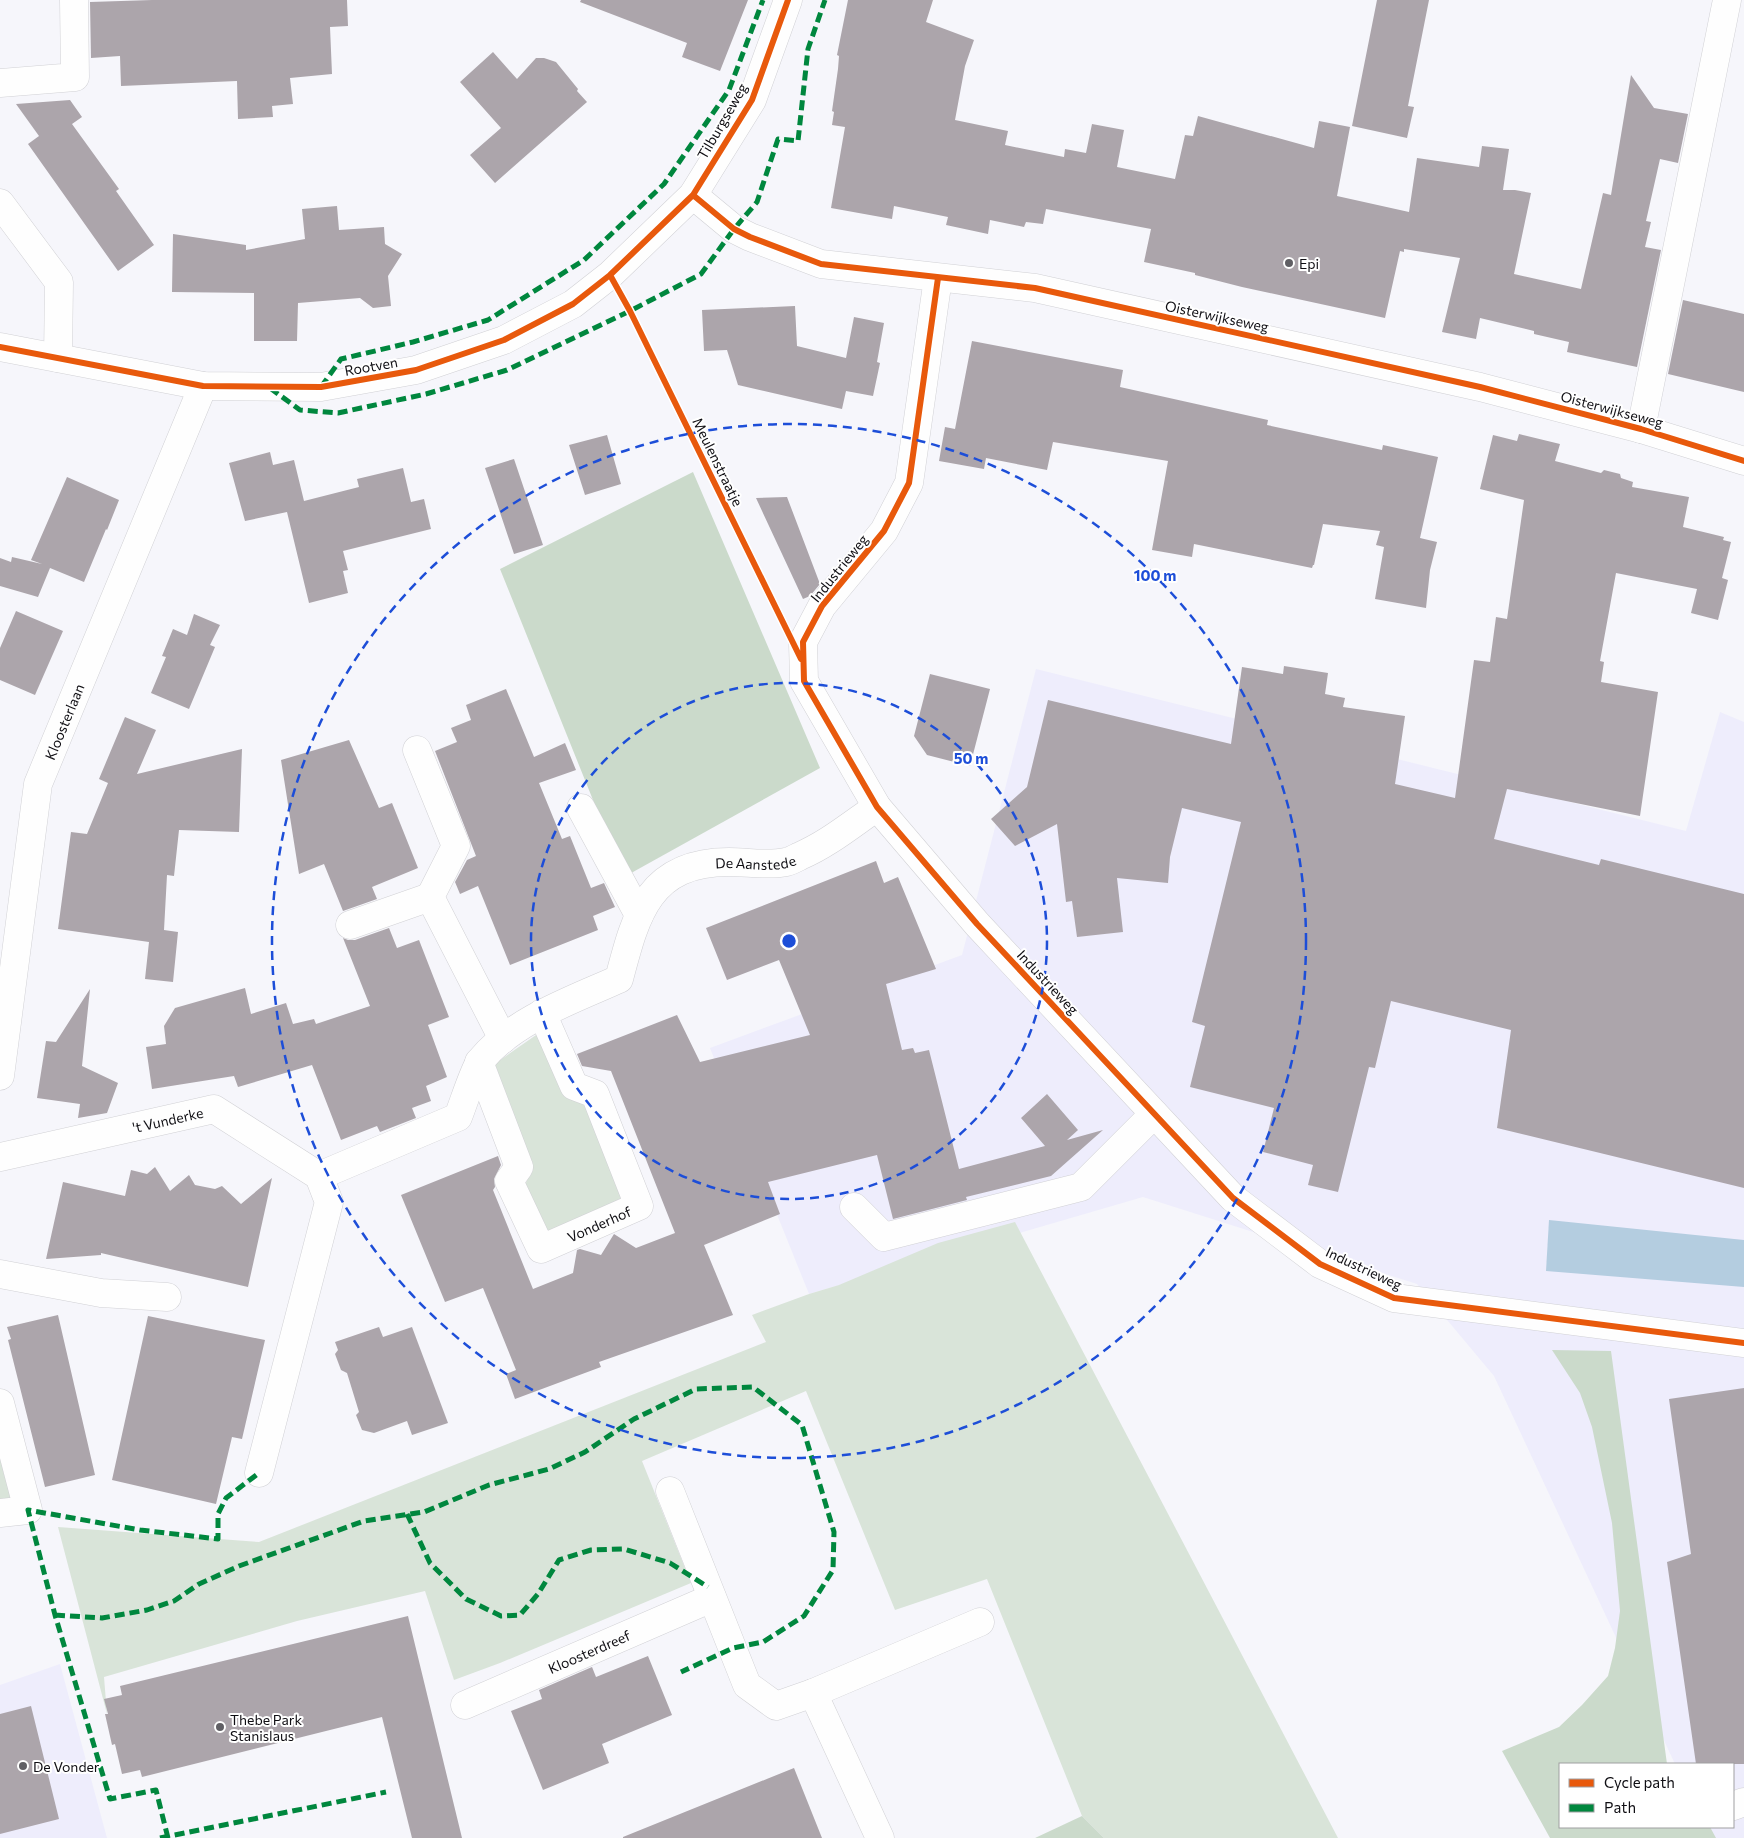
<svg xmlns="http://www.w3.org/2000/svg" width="1744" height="1838" font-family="Commissioner,sans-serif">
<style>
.built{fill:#eeedfc}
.green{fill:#d9e4d9}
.forest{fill:#cbdacb}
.water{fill:#b4cde0}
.building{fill:#aca5ab}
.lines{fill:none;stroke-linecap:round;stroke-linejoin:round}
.minor-casing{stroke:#d1d1d5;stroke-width:29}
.minor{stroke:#fefefe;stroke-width:28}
.quiet{stroke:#00873e;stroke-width:5;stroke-dasharray:10 5;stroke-linecap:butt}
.cycleway-casing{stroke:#fff;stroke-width:9}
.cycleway{stroke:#e8590c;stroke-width:6}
.ring{fill:none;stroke:#1d4ed8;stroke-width:2.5;stroke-dasharray:9 6}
.poi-dot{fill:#605f64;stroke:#fff;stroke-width:2}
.labels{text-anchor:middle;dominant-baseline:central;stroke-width:4;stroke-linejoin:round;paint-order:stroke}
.street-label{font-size:14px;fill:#0f0e13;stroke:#fff}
.poi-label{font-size:14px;fill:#0f0e13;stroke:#fff;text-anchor:start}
.centre{fill:#1d4ed8;stroke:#fff;stroke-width:2.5}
.ring-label{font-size:15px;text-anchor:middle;font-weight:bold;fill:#1d4ed8;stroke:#fff;stroke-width:4;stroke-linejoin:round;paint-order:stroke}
</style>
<rect width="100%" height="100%" fill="#f6f6fb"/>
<path class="built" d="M1036 669 1686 831 1720 712 1744 722V1838H1711L1705 1827H1733V1764H1675L1494 1376 1417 1284 1143 1197 809 1294 710 1048 962 955Z
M60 1664 107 1838H0V1685Z"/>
<path class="green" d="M539 1033 589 1098 628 1195 546 1235 523 1191 531 1169 493 1065Z
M1015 1222 1338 1838H1104L1082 1816 987 1579 895 1610 806 1391 642 1461 691 1583 500 1663 454 1680 425 1591 297 1621 104 1677 107 1714 58 1527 259 1542 766 1342 752 1315 809 1294 839 1285 938 1243Z
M0 1432 19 1493 6 1504H0Z"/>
<path class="forest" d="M693 472 820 768 624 877 500 569Z
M1552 1350 1611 1351 1667 1764H1560V1827H1710L1716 1838H1550L1502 1751 1559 1727 1582 1705 1608 1676 1615 1648 1620 1611 1612 1523 1592 1427 1580 1393Z
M1082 1816 1104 1838H1035Z"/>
<path class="water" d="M1549 1220 1744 1240V1287L1546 1271Z"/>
<path class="building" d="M152 0H347L348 26 330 27 332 74 290 78 293 104 272 106 273 117 238 119 237 81 121 86 120 56 91 58 90 2Z
M581 0H748L720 71 682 57 687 43 580 2Z
M848 0H933L926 22 974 40 965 66 955 120 1008 131 1005 145 1064 157 1065 149 1086 153 1092 124 1124 130 1117 167 1175 179 1185 135 1193 136 1198 116 1314 148 1319 121 1350 127 1337 196 1409 212 1417 158 1479 167 1482 146 1509 149 1503 190H1515L1531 193 1514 274 1581 289 1603 193 1611 195 1631 75 1654 108 1688 114 1678 163 1660 159 1646 221 1651 222 1645 247 1661 250 1637 367 1567 352 1569 342 1534 334V331L1480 318 1476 339 1442 332 1460 258 1404 249V252L1400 251 1385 318 1242 287 1195 275V273L1144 262 1151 229 1046 209 1043 224 1026 222 1024 227 990 220 988 234 946 225 948 217 894 206 892 219 831 208 845 127 832 125 834 112 832 111 838 69 839 56 837 55Z
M1377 0H1429L1408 106 1414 107 1407 138 1352 126Z
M493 52 517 79 536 58H544L556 62 578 89 577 91 587 102 495 183 470 155 501 128 460 82Z
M70 100 82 117 72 124 119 189 116 191 154 245 118 271 28 144 39 136 16 104Z
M337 206 339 230 384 227 385 244 402 254 388 276 391 306 373 308 360 298 298 303 297 341H254V293L172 292 173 234 246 245V250L305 239 302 209Z
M1683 300 1744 314V392L1668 374Z
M795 306 797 346 846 358 854 317 884 323 877 362 880 363 873 396 846 391 842 409 738 385 727 350 704 351 702 310Z
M972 341 1123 370 1120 387 1268 420 1267 425 1382 450 1383 445 1438 457 1420 538 1437 542 1430 570 1426 608 1375 599 1384 547 1376 545 1380 531 1323 524 1314 565H1313L1312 568 1194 544 1192 557 1152 550 1168 461 1053 442 1047 470 986 458 984 469 939 461 945 427 955 429Z
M1519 434 1560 444 1555 461 1601 473 1604 470 1620 474 1621 478 1633 482 1632 487 1689 497 1683 527 1724 537 1723 540 1731 542 1722 578 1728 580 1718 620 1691 613 1697 589 1616 573 1600 661 1604 662 1601 682 1658 692 1640 816 1507 789 1494 839 1599 865 1601 859 1744 894V1188L1497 1128 1511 1030 1391 1001 1375 1068 1369 1067 1338 1192 1308 1185 1313 1165 1263 1152 1274 1108 1190 1087 1205 1026 1192 1022 1241 822 1182 808 1170 857 1168 883 1117 878 1123 932 1077 937 1072 901 1066 902 1057 824 1015 846 991 819 1027 787 1048 700 1231 744 1242 667 1283 674 1284 666 1328 673 1325 694 1345 698 1343 707 1405 716 1395 784 1455 798 1474 660 1490 662 1496 617 1507 619 1524 500 1480 489 1493 435 1517 441Z
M607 435 621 484 585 495 569 445Z
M270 452 273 465 294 460 304 501 359 487 357 479 403 468 411 502 424 499 431 529 343 551 348 570 343 571 348 593 309 603 287 512 245 521 229 463Z
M514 459 543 545 514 554 485 468Z
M67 477 119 500 107 530 106 529 84 582 50 568 38 597 0 586V558L11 562 12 557 42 564 31 560Z
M787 497 820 584 810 596 803 599 756 498Z
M16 611 63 631 35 695 0 680V648Z
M194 614 220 625 210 645 215 647 189 709 151 693 166 657 162 656 173 629 187 635Z
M930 674 990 689 970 766 927 755 914 736Z
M506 689 534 757 565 743 576 770 539 783 562 839 570 836 591 888 604 883 615 907 593 916 598 930 510 965 478 886 460 894 455 882 467 860 476 856 435 751 457 742 451 728 471 720 466 705Z
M125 717 156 730 137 774 242 749 239 832 179 830 174 876 167 875 164 930 178 932 173 982 145 979 149 942 58 929 71 832 87 834 108 783 99 779Z
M349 740 379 808 392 803 418 868 372 887 377 899 343 911 324 864 299 874 281 760Z
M876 861 884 883 898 877 936 969 886 984 902 1050 913 1048 915 1053 929 1050 959 1169 1045 1146 1021 1118 1047 1094 1078 1130 1067 1140 1103 1130 1051 1176 966 1197 967 1200 893 1219 877 1155 768 1182 780 1214 704 1245 733 1315 599 1362 601 1367 515 1399 506 1374 516 1370 483 1288 445 1302 401 1195 498 1156 501 1165 494 1179 495 1187 493 1190 533 1289 573 1273 577 1250 580 1249 601 1255 614 1234 636 1248 675 1233 611 1071 582 1066 577 1054 677 1015 700 1062 810 1035 779 960 727 980 706 928Z
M389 928 397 948 419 940 449 1017 428 1025 447 1077 426 1086 431 1101 412 1108 416 1118 380 1132 377 1126 341 1140 312 1065 238 1087 234 1076 152 1089 146 1047 166 1044 164 1026 175 1008 245 988 251 1014 286 1003 293 1024 314 1019 316 1024 370 1006 343 938 348 940H355Z
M90 989 82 1066 118 1083 107 1113 78 1118 80 1104 37 1098 46 1041 56 1042Z
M155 1167 170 1191 189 1175 195 1185 215 1189 222 1186 241 1204 272 1178 248 1287 101 1253V1255L46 1259 63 1182 125 1196 131 1170 147 1174Z
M58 1315 95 1475 45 1487 8 1340 11 1339 7 1327Z
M148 1316 265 1340 242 1439 232 1437 216 1504 112 1480Z
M379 1327 383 1337 412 1327 448 1423 412 1435 407 1421 374 1433 362 1430 356 1415 359 1412 347 1373 341 1370 335 1354 338 1350 335 1342Z
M1744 1388V1764H1696L1667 1562 1691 1554 1669 1399Z
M408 1616 462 1838H412L382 1717 142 1777 140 1770 122 1774 115 1744 112 1745 105 1714H108L104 1699 122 1695 120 1686Z
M648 1656 672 1715 602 1744 609 1763 543 1790 511 1711 542 1699 539 1690 592 1667 596 1677Z
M31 1706 59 1819 0 1834V1714Z
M794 1768 822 1838H623V1837Z"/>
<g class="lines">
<defs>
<g id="minor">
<path d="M0 83 75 77 74 0"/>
<path d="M693 195 734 229 750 237 821 264 1035 288 1480 387 1641 429 1744 461"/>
<path d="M0 203 59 282 58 358"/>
<path d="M938 278 909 483 884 531 822 606 803 642 804 681 877 807 977 924 1233 1198 1320 1264 1394 1298 1744 1343"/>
<path d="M0 347 203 386 321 387 416 370 504 340 573 304 610 275 693 195 752 100 788 0"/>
<path d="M1641 429 1727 0"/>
<path d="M417 750 456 846 430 897 503 1039"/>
<path d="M581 808 639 915"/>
<path d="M350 925 430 897"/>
<path id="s1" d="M479 1062 519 1167 509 1181 541 1249 639 1206 595 1094 574 1086 542 1013"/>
<path id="s2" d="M0 1076 38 784 203 386"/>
<path id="s3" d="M0 1157 214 1109 319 1176 329 1202 259 1473"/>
<path id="s4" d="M319 1176 458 1117C463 1105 474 1069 481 1060 514 1020 572 1000 619 979 636 914 649 862 729 862 748 862 768 866 786 862 791 861 796 858 800 856 828 844 852 824 877 807"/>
<path d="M854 1207 884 1237 1081 1187 1154 1114"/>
<path d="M0 1274 101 1293 167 1297"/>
<path d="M0 1403 28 1510 0 1513"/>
<path d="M670 1491 747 1685 776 1706 813 1693 980 1622"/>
<path d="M813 1693 880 1838"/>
<path id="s5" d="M465 1705 712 1598"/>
<path d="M1733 1806 1744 1802"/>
</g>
</defs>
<use href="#minor" class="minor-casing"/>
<use href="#minor" class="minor"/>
<path class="quiet" d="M321 387 341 359 413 342 488 320 584 260 664 184 729 90 763 0
M270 388 300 410 338 413 426 394 507 370 630 311 701 274 734 229 757 202 778 139 798 141 808 49 825 0
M407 1514 430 1563 466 1599 501 1616 520 1615 538 1594 559 1560 591 1550 624 1549 670 1563 708 1587
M55 1615 102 1618 147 1610 174 1601 199 1584 239 1566 364 1521 424 1512 489 1485 549 1469 585 1452 634 1419 696 1389 753 1387 802 1425 834 1532 833 1570 804 1616 763 1642 733 1648 681 1672
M160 1838 386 1792
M168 1838 156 1790 110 1799 55 1615 28 1510 140 1530 218 1539V1514L226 1498 259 1473"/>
<defs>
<path id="cycleway" d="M693 195 734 229 750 237 821 264 1035 288 1480 387 1641 429 1744 461
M610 275 630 311 801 659
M938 278 909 483 884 531 822 606 803 642 804 681 877 807 977 924 1233 1198 1320 1264 1394 1298 1744 1343
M0 347 203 386 321 387 416 370 504 340 573 304 610 275 693 195 752 100 788 0"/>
</defs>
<use href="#cycleway" class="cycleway-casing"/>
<use href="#cycleway" class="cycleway"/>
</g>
<g class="ring">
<circle cx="789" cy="941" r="258"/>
<circle cx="789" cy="941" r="517"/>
</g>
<g class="poi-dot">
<circle cx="1289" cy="263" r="5"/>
<circle cx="220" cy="1727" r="5"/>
<circle cx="23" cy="1766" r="5"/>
</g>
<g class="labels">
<g class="street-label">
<text transform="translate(722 121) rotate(-60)">Tilburgseweg</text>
<text transform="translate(1217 316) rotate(12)">Oisterwijkseweg</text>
<text transform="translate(371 366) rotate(-10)">Rootven</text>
<text transform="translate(1612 409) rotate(15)">Oisterwijkseweg</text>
<text transform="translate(718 462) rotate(64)">Meulenstraatje</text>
<text transform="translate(839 568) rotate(-51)">Industrieweg</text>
<text stroke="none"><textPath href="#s2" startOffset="362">Kloosterlaan</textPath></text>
<text stroke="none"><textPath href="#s4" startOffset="579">De Aanstede</textPath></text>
<text transform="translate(1048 982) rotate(47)">Industrieweg</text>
<text stroke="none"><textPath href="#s3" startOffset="172">'t Vunderke</textPath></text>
<text stroke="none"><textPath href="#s1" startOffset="268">Vonderhof</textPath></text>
<text transform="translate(1364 1268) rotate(25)">Industrieweg</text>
<text stroke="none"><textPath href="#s5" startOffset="135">Kloosterdreef</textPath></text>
</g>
<g class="poi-label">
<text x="1299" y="263">Epi</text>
<text x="230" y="1719">Thebe Park<tspan x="230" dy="16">Stanislaus</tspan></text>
<text x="33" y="1766">De Vonder</text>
</g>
</g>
<circle cx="789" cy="941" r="8" class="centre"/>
<g class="ring-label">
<text x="1155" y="581">100 m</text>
<text x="971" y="764">50 m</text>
</g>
<rect x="1559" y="1763" width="175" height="65" fill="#ffffff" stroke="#9f9fa1"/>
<rect x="1569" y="1779" width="25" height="8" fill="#e8590c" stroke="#9f9fa1"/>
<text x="1604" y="1788" font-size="15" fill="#0f0e13">Cycle path</text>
<rect x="1569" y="1804" width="25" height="8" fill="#00873e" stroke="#9f9fa1"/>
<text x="1604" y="1813" font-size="15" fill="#0f0e13">Path</text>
</svg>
